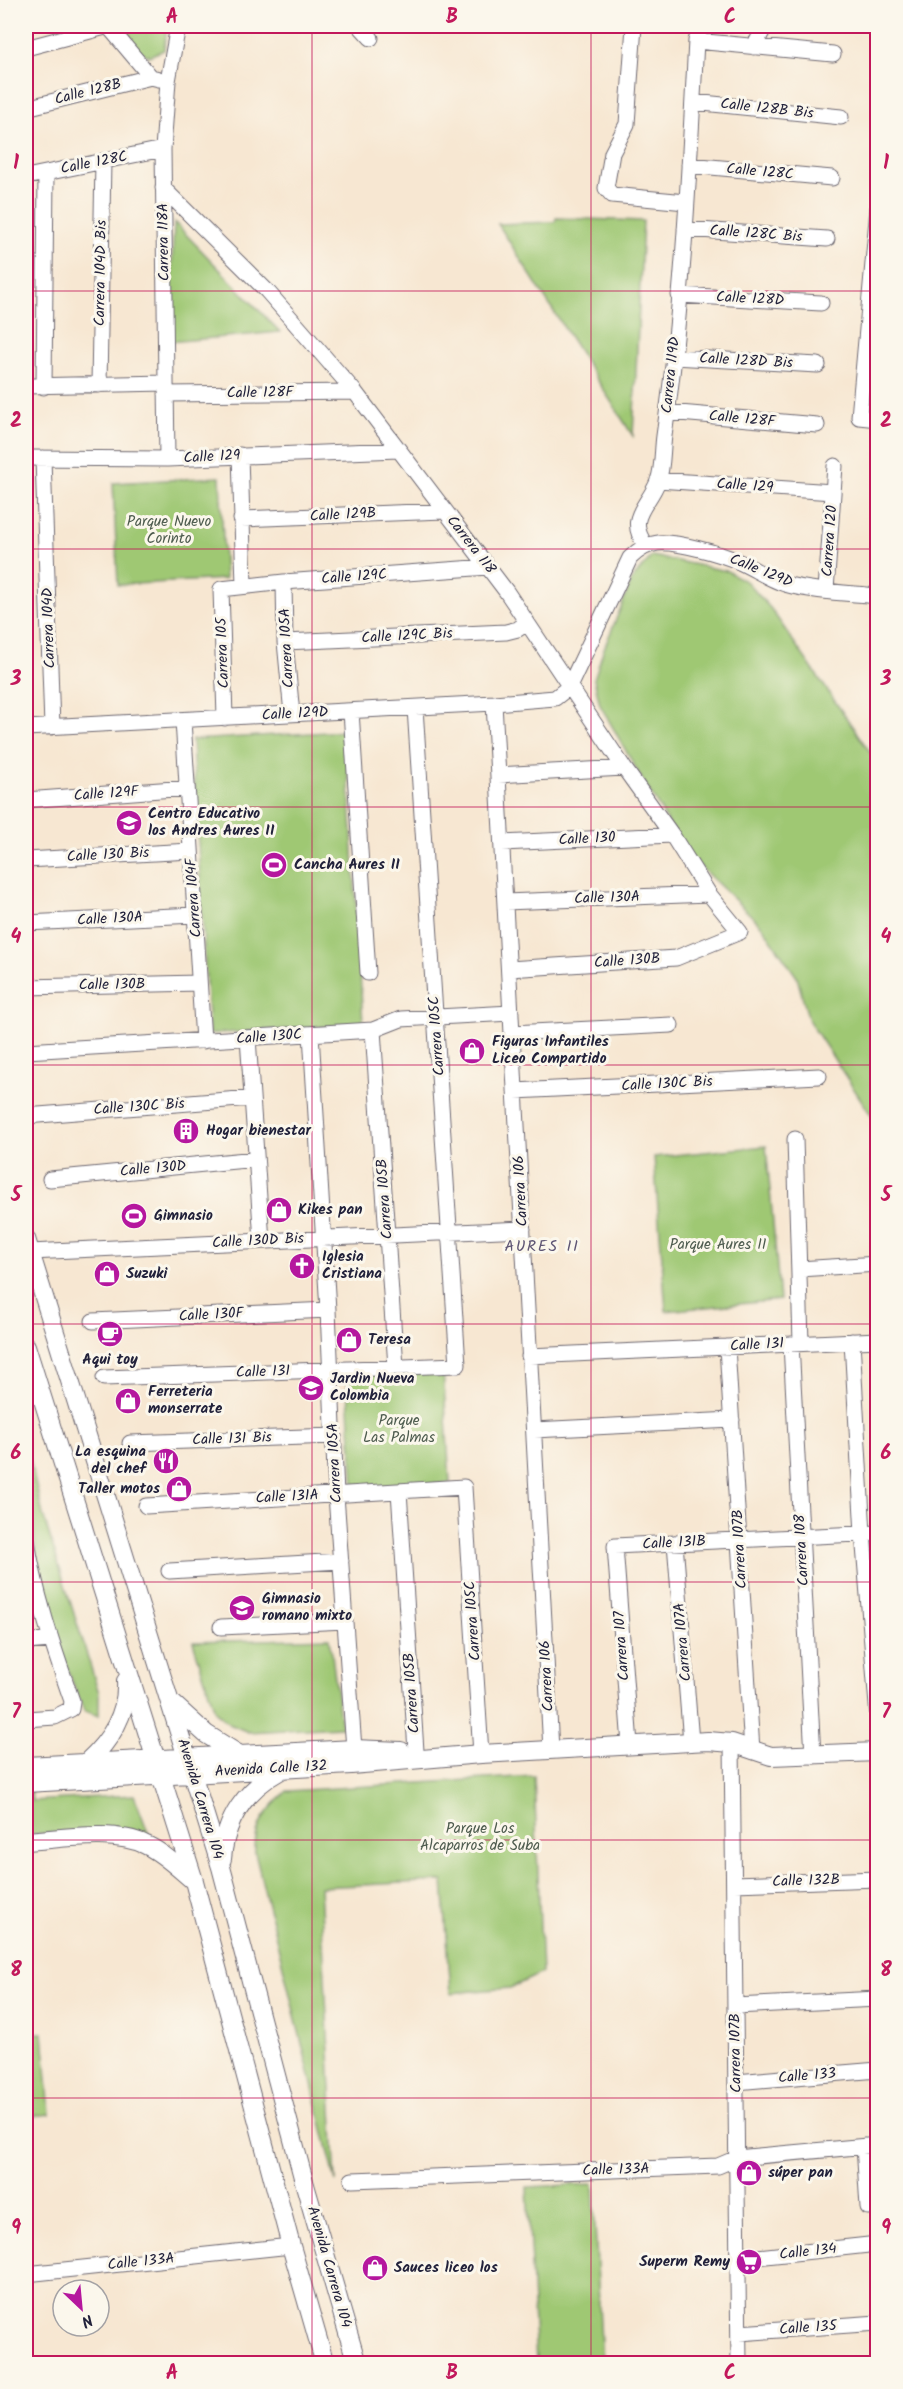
<svg xmlns="http://www.w3.org/2000/svg" width="903" height="2389" font-family="Kalam,sans-serif">
<style>
.green{fill:#9fc873;stroke:#607557;stroke-width:1.5}
.lines{fill:none;stroke-linecap:round;stroke-linejoin:round}
.minor-casing{stroke:#6d6770;stroke-width:17}
.major-casing{stroke:#6d6770;stroke-width:20}
.minor{stroke:#fff;stroke-width:15}
.major{stroke:#fff;stroke-width:18}
.grid{fill:none;stroke:#c2185b;stroke-width:1.5;stroke-opacity:0.55}
.labels{text-anchor:middle;dominant-baseline:central;stroke-width:6;stroke-linejoin:round;paint-order:stroke}
.street-label{font-size:15px;fill:#22223b;stroke:#fbf7ec}
.park-label{font-size:15px;fill:#4e5c4f;stroke:#fbf7ec}
.poi-label{font-size:15px;font-weight:bold;fill:#22223b;stroke:#fbf7ec;text-anchor:start}
.neighbourhood-label{font-size:16px;letter-spacing:1.5px;fill:#5e5574;stroke:#fbf7ec}
.neatline{fill:none;stroke:#c2185b;stroke-width:2}
.grid-label{font-size:20px;text-anchor:middle;font-weight:bold;fill:#c2185b}
</style>
<rect width="100%" height="100%" fill="#fbf7ec"/>
<filter id="ink" filterUnits="userSpaceOnUse"><feTurbulence type="fractalNoise" baseFrequency=".0167" numOctaves="2"/><feDisplacementMap in="SourceGraphic" scale="12" xChannelSelector="R" yChannelSelector="G"/><feConvolveMatrix kernelMatrix="1 2 1 2 8 2 1 2 1" color-interpolation-filters="sRGB"/></filter>
<filter id="wash" filterUnits="userSpaceOnUse"><feTurbulence type="fractalNoise" baseFrequency=".008" numOctaves="4" result="noise"/><feDisplacementMap in="SourceGraphic" scale="24" xChannelSelector="R" yChannelSelector="G"/><feGaussianBlur stdDeviation="1.35" result="paint"/><feColorMatrix in="noise" values="0 0 0 0 0 0 0 0 0 0 0 0 0 0 0 0 0 1.4 0 .05"/><feComposite in="paint" operator="in"/></filter>
<g filter="url(#wash)">
<rect width="100%" height="100%" fill="#f7e7d2"/>
<path class="green" d="M118 26H167L164 50 149 56 138 51Z
M556 218 643 221 633 436 498 224 555 222Z
M174 222 280 332 169 342Z
M220 477 225 579 118 585 113 483Z
M652 556 727 571 747 582 771 609 877 762V1124L809 1021 797 977 762 926 688 855 642 779 600 705 594 679 603 651 633 578Z
M346 731 363 1024 209 1034 192 740Z
M766 1146 780 1300 666 1311 654 1157Z
M443 1369 450 1483 354 1490 347 1375Z
M26 1444 43 1515 99 1693V1716L84 1711C49 1628 26 1534 26 1444Z
M330 1638 341 1727 248 1732 229 1724 215 1711 193 1642Z
M534 1776 542 1973 510 1988 451 1993 443 1881 320 1887 336 2182 255 1853C254 1824 267 1810 287 1791Z
M31 1791 32 1801 134 1795 149 1835 129 1830 26 1834V1792Z
M43 2033 50 2114 26 2117V2034Z
M593 2184 602 2363H536L527 2187Z"/>
</g>
<g filter="url(#ink)">
<g class="lines">
<defs>
<path id="minor" d="M108 26 151 77 159 79
M360 26 371 38
M634 26 627 124 612 153 606 188 612 195 686 202
M696 41 833 54
M754 47 765 26
M26 48 109 26
M693 102 841 117
M26 108 151 77
M689 165 832 178
M26 177 163 149
M163 188 267 291 355 392 506 591 624 768 672 835 709 894 740 932 676 958 509 969
M878 208 859 417 878 419
M685 229 827 239
M679 295 821 303
M674 357 818 365
M99 385 103 161
M26 386 166 383
M44 387 46 173
M166 394 355 392
M668 412 817 425
M240 455 244 585
M26 458 167 459 398 450
M43 458 52 727
M167 459 163 149 168 81 178 26
M658 480 833 492
M241 519 444 511
M646 546C625 517 648 507 658 481 663 468 662 450 664 436 683 305 689 172 696 41L701 26
M284 582 285 642 292 714
M826 590 835 466
M285 642 506 632 518 629 527 622
M494 703 551 1750
M351 711 368 973
M225 718 221 589 284 582 488 567
M183 720 203 1041
M26 728 494 703 555 698 569 687 630 558C638 550 647 544 658 543 675 541 723 554 739 562 755 569 769 579 785 584 813 592 849 593 878 596
M498 775 624 768
M26 800 187 788
M502 843 672 835
M26 860 191 851
M505 902 709 894
M26 923 195 915
M26 987 199 983
M373 1030 396 1367
M512 1033 671 1025
M311 1034 328 1310 336 1495 354 1749
M248 1038 262 1241
M26 1051 373 1030 401 1019 511 1013
M515 1091 819 1076
M26 1116 252 1098
M795 1139 801 1343
M50 1179 256 1159
M30 1252 523 1229
M799 1269 878 1264
M93 1321 328 1310
M852 1341 863 1534 878 1718
M791 1344 813 1756
M727 1347 752 1751
M529 1356 878 1340
M104 1378 458 1365 415 708
M534 1430 732 1420
M130 1443 334 1436
M399 1491 416 1751
M146 1506 464 1487 481 1754
M26 1534C34 1591 53 1647 72 1701L71 1709 55 1717 26 1719
M675 1543 691 1742
M169 1571 341 1561
M221 1627 345 1621
M26 1642 51 1640
M732 1743 739 2364
M630 1745 615 1546 878 1533
M734 1884 878 1879
M735 2006 878 1999
M736 2082 878 2070
M864 2146 868 2207
M352 2180 718 2166 737 2158 878 2145
M738 2259 878 2244
M26 2274 291 2246
M739 2333 878 2323"/>
<path id="major" d="M26 1239 221 1867 305 2185 357 2364
M26 1346 194 1881 291 2246 325 2364
M173 1704 206 1734 238 1754
M87 1762C110 1741 128 1713 126 1681
M26 1766 354 1749 401 1751
M26 1783 351 1765 481 1754 708 1741 732 1743 771 1756 878 1752
M26 1841C61 1839 113 1829 146 1845 164 1853 179 1869 194 1881
M222 1859C225 1819 246 1789 281 1770"/>
</defs>
<use href="#minor" class="minor-casing"/>
<use href="#major" class="major-casing"/>
<use href="#minor" class="minor"/>
<use href="#major" class="major"/>
</g>
</g>
<path class="grid" d="M312 26V2364M591 26V2364M26 291H878M26 549H878M26 807H878M26 1065H878M26 1324H878M26 1582H878M26 1840H878M26 2098H878"/>
<defs>
<symbol id="school-disc" viewBox="-11 -11 22 22"><circle r="9.5" fill="#b5179e" stroke="#fbf7ec"/><path d="M0-5L7-2L0 1L-7-2ZM-4 1L0 2.5L4 1V4Q0 6-4 4Z" fill="#fff"/></symbol>
<symbol id="stadium-disc" viewBox="-11 -11 22 22"><circle r="9.5" fill="#b5179e" stroke="#fbf7ec"/><path d="M0-5a6.5 5 0 1 0 0 10a6.5 5 0 1 0 0-10ZM-3.5-1.8h7v3.6h-7Z" fill="#fff"/></symbol>
<symbol id="shop-disc" viewBox="-11 -11 22 22"><circle r="9.5" fill="#b5179e" stroke="#fbf7ec"/><path d="M-5-2.5h2.3a2.7 3.5 0 0 1 5.4 0H5L5.5 6h-11ZM-1.5-2.5h3a1.5 2.3 0 0 0-3 0Z" fill="#fff"/></symbol>
<symbol id="building-disc" viewBox="-11 -11 22 22"><circle r="9.5" fill="#b5179e" stroke="#fbf7ec"/><path d="M-4-6H4V6H1V3H-1V6H-4ZM-2.5-4.3h1.7v1.8h-1.7ZM.8-4.3h1.7v1.8H.8ZM-2.5-1h1.7V.8h-1.7ZM.8-1h1.7V.8H.8Z" fill="#fff"/></symbol>
<symbol id="church-disc" viewBox="-11 -11 22 22"><circle r="9.5" fill="#b5179e" stroke="#fbf7ec"/><path d="M-1.2-6h2.4v3.5h3.3v2.4h-3.3V6h-2.4V-.1h-3.3v-2.4h3.3Z" fill="#fff"/></symbol>
<symbol id="cafe-disc" viewBox="-11 -11 22 22"><circle r="9.5" fill="#b5179e" stroke="#fbf7ec"/><path d="M-5.5-4.5H6V0H3Q3 3.5 0 3.5H-2.5Q-5.5 3.5-5.5 0ZM3-3.2v2h1.7v-2ZM-6 4.5H4V6H-6Z" fill="#fff"/></symbol>
<symbol id="restaurant-disc" viewBox="-11 -11 22 22"><circle r="9.5" fill="#b5179e" stroke="#fbf7ec"/><path d="M-5-6h1v4h1v-4h1v4h1v-4h1v5L-1.5 .5V6h-2V.5L-5-1ZM5-6V6H3V1.5H1.5Q1.5-4 5-6Z" fill="#fff"/></symbol>
<symbol id="university-disc" viewBox="-11 -11 22 22"><circle r="9.5" fill="#b5179e" stroke="#fbf7ec"/><path d="M0-5L7-2L0 1L-7-2ZM-4 1L0 2.5L4 1V4Q0 6-4 4Z" fill="#fff"/></symbol>
<symbol id="supermarket-disc" viewBox="-11 -11 22 22"><circle r="9.5" fill="#b5179e" stroke="#fbf7ec"/><path d="M-6-5.5h2.5l.6 2H6L4.5 2H-2.5L-4.4-4H-6ZM-1.5 3.2a1.3 1.3 0 1 0 .1 0ZM3 3.2a1.3 1.3 0 1 0 .1 0Z" fill="#fff"/></symbol>
</defs>
<g fill-rule="evenodd">
<use href="#school-disc" x="114" y="808" width="30" height="30"/>
<use href="#stadium-disc" x="259" y="850" width="30" height="30"/>
<use href="#shop-disc" x="457" y="1036" width="30" height="30"/>
<use href="#building-disc" x="171" y="1116" width="30" height="30"/>
<use href="#shop-disc" x="264" y="1195" width="30" height="30"/>
<use href="#stadium-disc" x="119" y="1201" width="30" height="30"/>
<use href="#church-disc" x="287" y="1251" width="30" height="30"/>
<use href="#shop-disc" x="92" y="1259" width="30" height="30"/>
<use href="#cafe-disc" x="95" y="1319" width="30" height="30"/>
<use href="#shop-disc" x="334" y="1325" width="30" height="30"/>
<use href="#school-disc" x="296" y="1373" width="30" height="30"/>
<use href="#shop-disc" x="113" y="1386" width="30" height="30"/>
<use href="#restaurant-disc" x="151" y="1446" width="30" height="30"/>
<use href="#shop-disc" x="164" y="1474" width="30" height="30"/>
<use href="#university-disc" x="227" y="1593" width="30" height="30"/>
<use href="#shop-disc" x="734" y="2158" width="30" height="30"/>
<use href="#supermarket-disc" x="734" y="2247" width="30" height="30"/>
<use href="#shop-disc" x="360" y="2253" width="30" height="30"/>
</g>
<g class="labels">
<g class="street-label">
<text transform="translate(88 92) rotate(-14)">Calle 128B</text>
<text transform="translate(767 109) rotate(6)">Calle 128B Bis</text>
<text transform="translate(94 163) rotate(-11)">Calle 128C</text>
<text transform="translate(760 172) rotate(5)">Calle 128C</text>
<text transform="translate(756 234) rotate(4)">Calle 128C Bis</text>
<text transform="translate(164 242) rotate(-91)">Carrera 118A</text>
<text transform="translate(101 273) rotate(-89)">Carrera 104D Bis</text>
<text transform="translate(750 299) rotate(3)">Calle 128D</text>
<text transform="translate(746 361) rotate(3)">Calle 128D Bis</text>
<text transform="translate(671 375) rotate(-84)">Carrera 119D</text>
<text transform="translate(260 393) rotate(-1)">Calle 128F</text>
<text transform="translate(742 419) rotate(5)">Calle 128F</text>
<text transform="translate(212 457) rotate(-3)">Calle 129</text>
<text transform="translate(745 486) rotate(4)">Calle 129</text>
<text transform="translate(343 515) rotate(-3)">Calle 129B</text>
<text transform="translate(830 541) rotate(-86)">Carrera 120</text>
<text transform="translate(471 545) rotate(52)">Carrera 118</text>
<text transform="translate(761 571) rotate(22)">Calle 129D</text>
<text transform="translate(354 577) rotate(-4)">Calle 129C</text>
<text transform="translate(49 628) rotate(-92)">Carrera 104D</text>
<text transform="translate(407 636) rotate(-3)">Calle 129C Bis</text>
<text transform="translate(287 648) rotate(-93)">Carrera 105A</text>
<text transform="translate(223 653) rotate(-92)">Carrera 105</text>
<text transform="translate(295 714) rotate(-3)">Calle 129D</text>
<text transform="translate(106 794) rotate(-4)">Calle 129F</text>
<text transform="translate(587 839) rotate(-3)">Calle 130</text>
<text transform="translate(108 855) rotate(-3)">Calle 130 Bis</text>
<text transform="translate(194 898) rotate(-94)">Carrera 104F</text>
<text transform="translate(607 898) rotate(-2)">Calle 130A</text>
<text transform="translate(110 919) rotate(-3)">Calle 130A</text>
<text transform="translate(627 961) rotate(-4)">Calle 130B</text>
<text transform="translate(112 985) rotate(-1)">Calle 130B</text>
<text transform="translate(437 1036) rotate(-94)">Carrera 105C</text>
<text transform="translate(269 1037) rotate(-4)">Calle 130C</text>
<text transform="translate(667 1084) rotate(-3)">Calle 130C Bis</text>
<text transform="translate(139 1107) rotate(-4)">Calle 130C Bis</text>
<text transform="translate(153 1169) rotate(-5)">Calle 130D</text>
<text transform="translate(521 1191) rotate(-93)">Carrera 106</text>
<text transform="translate(385 1199) rotate(-94)">Carrera 105B</text>
<text transform="translate(258 1241) rotate(-3)">Calle 130D Bis</text>
<text transform="translate(211 1315) rotate(-3)">Calle 130F</text>
<text transform="translate(757 1345) rotate(-3)">Calle 131</text>
<text transform="translate(263 1372) rotate(-2)">Calle 131</text>
<text transform="translate(232 1439) rotate(-2)">Calle 131 Bis</text>
<text transform="translate(335 1463) rotate(-93)">Carrera 105A</text>
<text transform="translate(287 1497) rotate(-3)">Calle 131A</text>
<text transform="translate(674 1543) rotate(-3)">Calle 131B</text>
<text transform="translate(740 1549) rotate(-93)">Carrera 107B</text>
<text transform="translate(802 1550) rotate(-93)">Carrera 108</text>
<text transform="translate(473 1621) rotate(-94)">Carrera 105C</text>
<text transform="translate(683 1642) rotate(-95)">Carrera 107A</text>
<text transform="translate(622 1646) rotate(-94)">Carrera 107</text>
<text transform="translate(547 1676) rotate(-93)">Carrera 106</text>
<text transform="translate(412 1693) rotate(-94)">Carrera 105B</text>
<text transform="translate(271 1769) rotate(-3)">Avenida Calle 132</text>
<text transform="translate(200 1799) rotate(73)">Avenida Carrera 104</text>
<text transform="translate(806 1881) rotate(-2)">Calle 132B</text>
<text transform="translate(736 2053) rotate(-91)">Carrera 107B</text>
<text transform="translate(807 2076) rotate(-5)">Calle 133</text>
<text transform="translate(616 2170) rotate(-2)">Calle 133A</text>
<text transform="translate(808 2252) rotate(-6)">Calle 134</text>
<text transform="translate(141 2262) rotate(-6)">Calle 133A</text>
<text transform="translate(329 2267) rotate(74)">Avenida Carrera 104</text>
<text transform="translate(808 2328) rotate(-4)">Calle 135</text>
</g>
<g class="park-label">
<text x="169" y="522">Parque Nuevo<tspan x="169" dy="17">Corinto</tspan></text>
<text x="718" y="1245">Parque Aures II</text>
<text x="399" y="1421">Parque<tspan x="399" dy="17">Las Palmas</tspan></text>
<text x="480" y="1829">Parque Los<tspan x="480" dy="17">Alcaparros de Suba</tspan></text>
</g>
<g class="poi-label">
<text x="148" y="814">Centro Educativo<tspan x="148" dy="17">los Andres Aures II</tspan></text>
<text x="294" y="865">Cancha Aures II</text>
<text x="492" y="1042">Figuras Infantiles<tspan x="492" dy="17">Liceo Compartido</tspan></text>
<text x="206" y="1131">Hogar bienestar</text>
<text x="298" y="1210">Kikes pan</text>
<text x="154" y="1216">Gimnasio</text>
<text x="322" y="1257">Iglesia<tspan x="322" dy="17">Cristiana</tspan></text>
<text x="126" y="1274">Suzuki</text>
<text x="368" y="1340">Teresa</text>
<text x="110" y="1360" text-anchor="middle">Aqui toy</text>
<text x="330" y="1379">Jardin Nueva<tspan x="330" dy="17">Colombia</tspan></text>
<text x="148" y="1392">Ferreteria<tspan x="148" dy="17">monserrate</tspan></text>
<text x="146" y="1452" text-anchor="end">La esquina<tspan x="146" dy="17">del chef</tspan></text>
<text x="160" y="1489" text-anchor="end">Taller motos</text>
<text x="262" y="1599">Gimnasio<tspan x="262" dy="17">romano mixto</tspan></text>
<text x="768" y="2173">súper pan</text>
<text x="730" y="2262" text-anchor="end">Superm Remy</text>
<text x="394" y="2268">Sauces liceo los</text>
</g>
<g class="neighbourhood-label">
<text x="542" y="1246">AURES II</text>
</g>
</g>
<rect width="903" height="2389" fill="none" stroke="#fbf7ec" stroke-width="66"/>
<g transform="translate(81 2308) rotate(154)"><circle r="28" fill="#fbf7ec" stroke="#a4a2a5" stroke-width="1.5"/>
<path d="M0-4.5L10 22L0 15L-10 22Z" fill="#b5179e"/>
<text y="-9" font-size="16" font-weight="bold" text-anchor="middle" fill="#22223b">N</text>
</g>
<rect x="33" y="33" width="837" height="2323" class="neatline"/>
<g class="grid-label">
<text x="172" y="23">A</text>
<text x="452" y="23">B</text>
<text x="730" y="23">C</text>
<text x="16" y="169">1</text>
<text x="886" y="169">1</text>
<text x="16" y="427">2</text>
<text x="886" y="427">2</text>
<text x="16" y="685">3</text>
<text x="886" y="685">3</text>
<text x="16" y="943">4</text>
<text x="886" y="943">4</text>
<text x="16" y="1201">5</text>
<text x="886" y="1201">5</text>
<text x="16" y="1459">6</text>
<text x="886" y="1459">6</text>
<text x="16" y="1718">7</text>
<text x="886" y="1718">7</text>
<text x="16" y="1976">8</text>
<text x="886" y="1976">8</text>
<text x="16" y="2234">9</text>
<text x="886" y="2234">9</text>
<text x="172" y="2379">A</text>
<text x="452" y="2379">B</text>
<text x="730" y="2379">C</text>
</g>
</svg>
